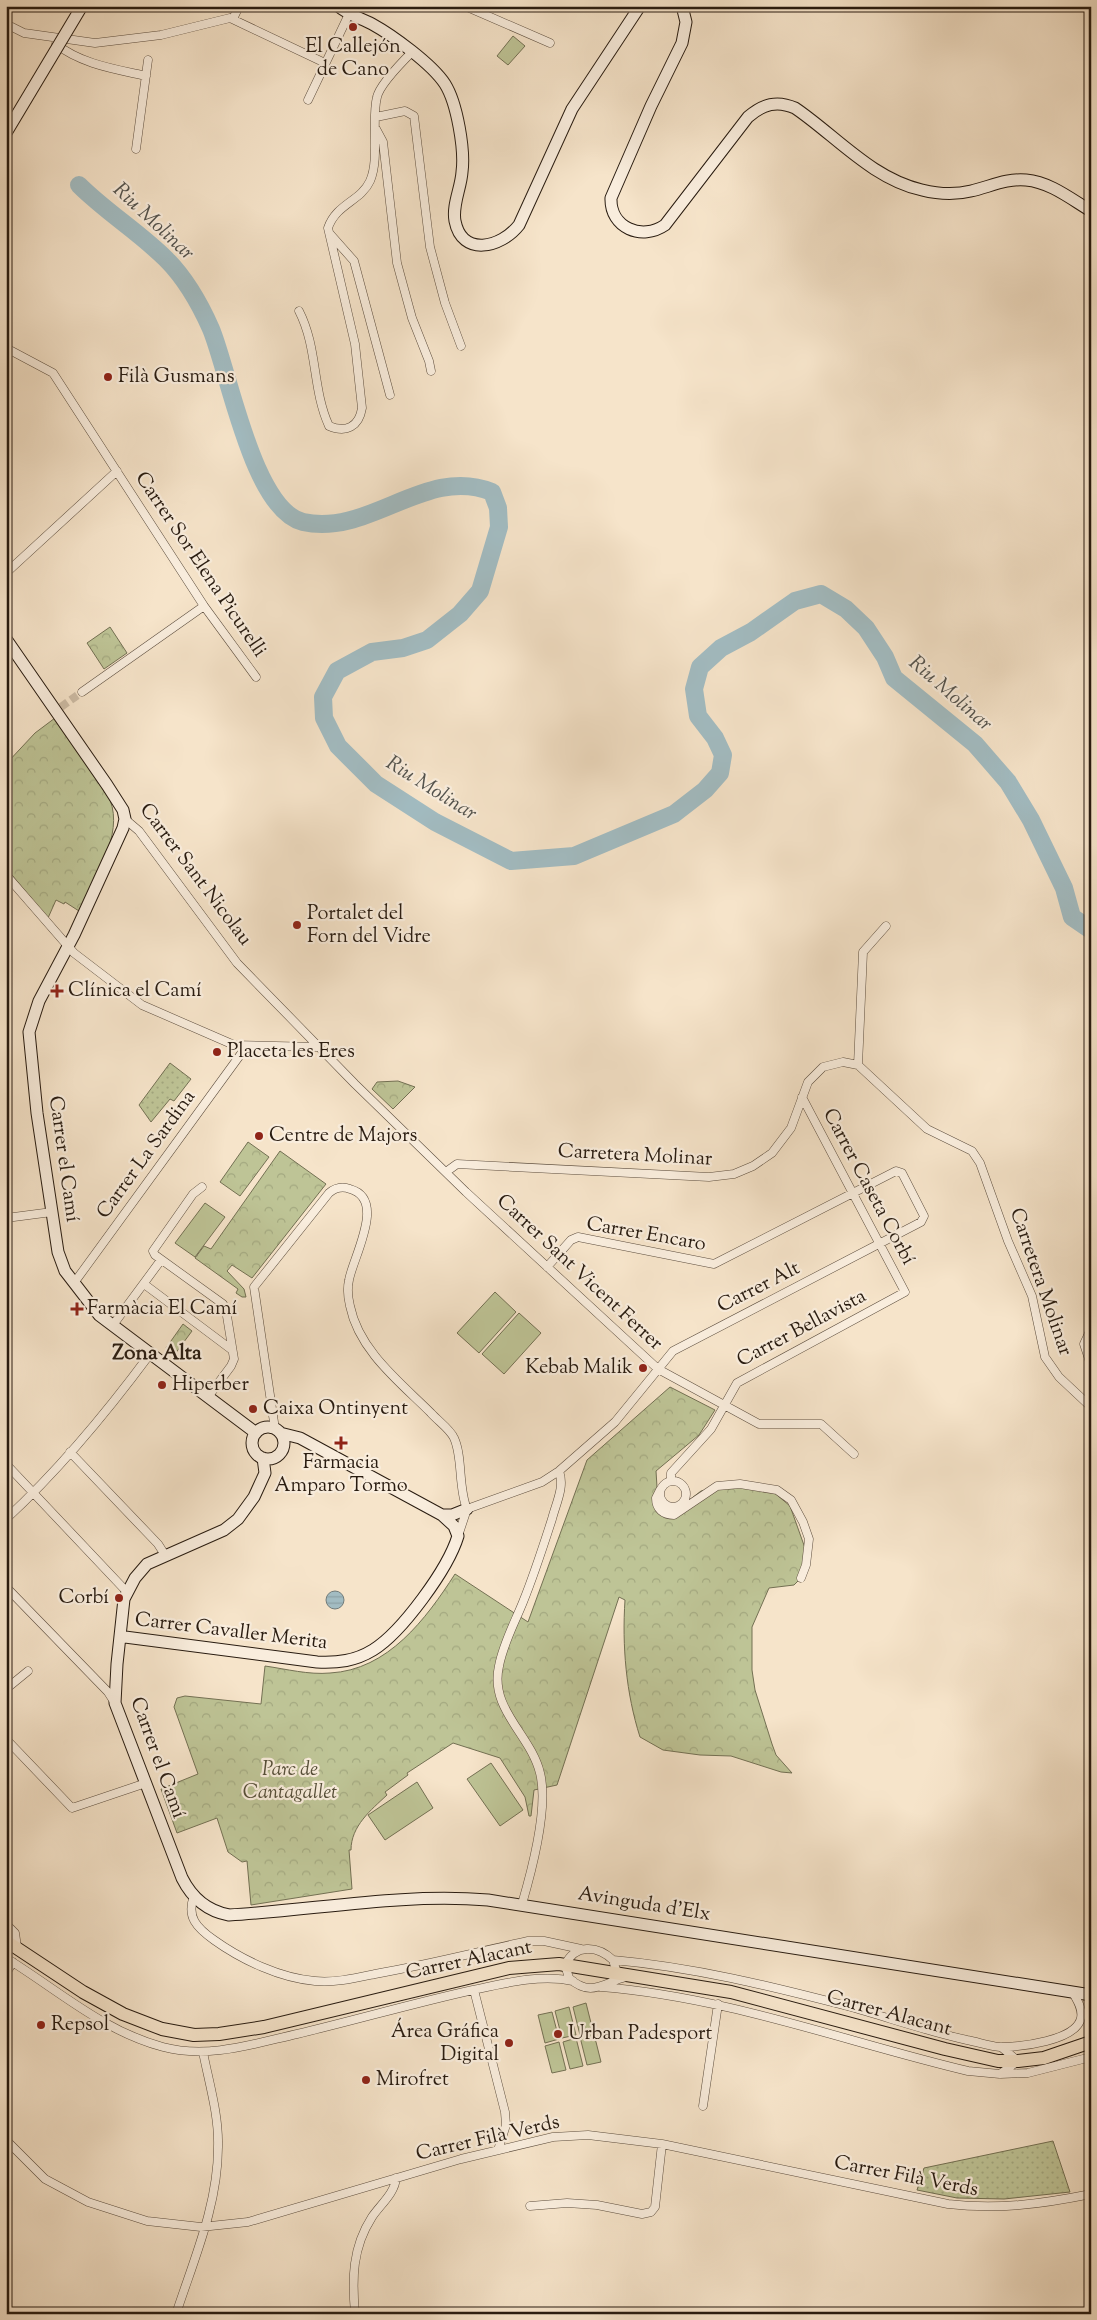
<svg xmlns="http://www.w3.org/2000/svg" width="1097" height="2320" font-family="'Sorts Mill Goudy',serif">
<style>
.grass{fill:url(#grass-dots);stroke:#737053}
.park{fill:url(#park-crowns);stroke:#737053}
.pitch{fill:#bec496;stroke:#737053}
.water{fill:url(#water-rules);stroke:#717c7b}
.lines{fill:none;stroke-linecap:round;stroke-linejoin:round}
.river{stroke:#a2bcc2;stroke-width:18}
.street-tunnel{stroke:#cdbca5;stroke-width:8;stroke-dasharray:8 4;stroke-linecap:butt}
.street-casing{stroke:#5c4d3e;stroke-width:9}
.secondary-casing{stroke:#281b10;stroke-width:13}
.primary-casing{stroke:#281b10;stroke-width:14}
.street{stroke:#f9eddd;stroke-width:8}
.secondary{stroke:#f9eddd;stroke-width:11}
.primary{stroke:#f6e4ca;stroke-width:12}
.secondary-bridge-casing{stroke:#281b10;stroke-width:13;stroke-linecap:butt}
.secondary-bridge{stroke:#f9eddd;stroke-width:11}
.poi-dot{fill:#8f2418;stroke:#f9eddd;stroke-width:2}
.labels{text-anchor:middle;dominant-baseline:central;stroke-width:4.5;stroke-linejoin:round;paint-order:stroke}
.poi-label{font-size:20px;fill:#281b10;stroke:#f9eddd;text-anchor:start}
.street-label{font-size:20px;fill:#281b10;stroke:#f9eddd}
.park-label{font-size:20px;font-style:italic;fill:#554e38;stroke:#f9eddd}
.water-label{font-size:21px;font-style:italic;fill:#53534e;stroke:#f9eddd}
.neighbourhood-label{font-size:21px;font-weight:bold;fill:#281b10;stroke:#f9eddd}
</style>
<defs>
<pattern id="grass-dots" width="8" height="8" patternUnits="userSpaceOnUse" patternTransform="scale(1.25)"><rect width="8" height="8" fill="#bec496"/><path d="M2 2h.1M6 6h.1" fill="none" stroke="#a3a880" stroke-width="1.8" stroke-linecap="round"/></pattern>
<pattern id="park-crowns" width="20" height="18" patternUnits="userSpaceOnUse" patternTransform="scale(1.25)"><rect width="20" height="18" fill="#bec496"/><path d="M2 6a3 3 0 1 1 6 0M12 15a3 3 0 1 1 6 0" fill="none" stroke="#a3a880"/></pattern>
<pattern id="water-rules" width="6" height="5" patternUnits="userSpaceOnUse" patternTransform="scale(1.25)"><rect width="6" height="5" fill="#a2bcc2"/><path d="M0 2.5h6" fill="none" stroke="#8ca1a6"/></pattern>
</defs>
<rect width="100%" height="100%" fill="#f6e4ca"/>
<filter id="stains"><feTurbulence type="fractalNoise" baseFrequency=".004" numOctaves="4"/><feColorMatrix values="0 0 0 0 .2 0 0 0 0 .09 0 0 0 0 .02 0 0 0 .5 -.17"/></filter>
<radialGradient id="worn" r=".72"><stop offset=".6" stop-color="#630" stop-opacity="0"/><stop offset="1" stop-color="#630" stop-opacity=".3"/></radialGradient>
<path class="grass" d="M170 1063 191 1079 174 1101 170 1099 151 1122 139 1105Z
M1053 2141 1070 2192 1004 2199 957 2198 917 2190 924 2168Z"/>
<path class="park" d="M110 627 127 653 104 669 87 643Z
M55 718 110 800C124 835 94 879 79 911L65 902 64 904 56 900 48 918 6 868V764L35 733Z
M398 1081 415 1087 393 1109 372 1089 377 1082Z
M248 1142 269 1157 240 1196 220 1182Z
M280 1151 326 1184 252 1278 232 1265 227 1271 244 1289 246 1297H242L236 1293 238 1289 195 1258 204 1246 211 1249Z
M183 1324 192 1331 175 1354 166 1348Z
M670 1387 715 1410 699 1435 656 1471 658 1503 663 1510 675 1511 701 1491 723 1486 771 1490 790 1506 805 1548 801 1578 794 1585 769 1588 752 1627V1670L755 1690 772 1744 776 1755 792 1773 781 1772 731 1756 700 1755 663 1750 640 1737C626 1693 622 1646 625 1600L619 1597 557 1785 534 1790 531 1816H529L525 1797 500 1758 453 1743 407 1773 408 1775 385 1792 387 1795C371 1810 351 1826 351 1850H349L352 1889 251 1905 247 1861 242 1862 228 1852 217 1818 177 1833 161 1789 198 1774 174 1707 177 1698 185 1696 261 1704 265 1666C286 1669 309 1675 330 1673 388 1670 426 1619 455 1574L528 1622 587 1460Z"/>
<path class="pitch" d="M513 36 525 46 508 65 497 56Z
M205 1203 225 1217 195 1257 175 1243Z
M495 1292 516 1312 479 1353 457 1333Z
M519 1313 541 1333 504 1374 482 1354Z
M491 1763 523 1810 500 1826 467 1779Z
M417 1782 433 1808 385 1840 368 1815Z
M586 2003 593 2031 580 2035 573 2007Z
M569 2007 576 2035 562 2038 555 2011Z
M552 2012 559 2039 545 2043 538 2015Z
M594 2034 601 2062 587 2065 580 2037Z
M576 2038 583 2066 570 2069 563 2042Z
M559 2042 566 2070 552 2073 545 2046Z"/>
<path class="water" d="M326 1600a9 9 0 1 1 18 0a9 9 0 1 1-18 0Z"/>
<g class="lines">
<path class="river" d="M79 185C106 212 139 232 166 259 185 278 200 304 211 329 229 372 253 510 303 522 370 537 426 465 492 492L498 508 499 527 480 591 460 614 427 640 403 648 372 652 337 671 323 697 324 718 338 746 376 784 435 822 511 861 574 856 674 814 705 790 720 773 723 755 715 738 698 716 694 689 700 667 721 648 751 632 795 601 821 594 846 609 866 628 885 657 894 678 975 744 1008 782 1031 820 1064 888 1072 917 1091 930"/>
<path class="street-tunnel" d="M61 707 82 692"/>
<defs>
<path id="street" d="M465 6 550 43
M233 19 239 6
M6 24 24 33 95 43 161 35 230 18 325 63
M56 44C81 64 115 69 146 76
M308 100 349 14
M376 117 405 111 414 116 430 247 445 303 461 346
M376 129 383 142 397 263 412 318 429 361 431 371
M136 149 148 60
M330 234 354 261 390 395
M299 311C318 348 312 389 329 426 346 433 359 427 362 408L355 344 328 228C336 204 361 201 370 181 380 159 371 120 377 97 380 84 402 62 412 52
M6 348 53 373 204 606 256 677
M6 573 117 471
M82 692 204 606
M125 819 139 831 237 963 355 1084 466 1192 658 1369 759 1424H821L854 1454
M6 875 74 953 142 1005 234 1045 318 1047
M858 1065 863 952 886 926
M446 1172 457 1164 709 1177 734 1174 753 1166 772 1153 791 1128 808 1082 823 1067 843 1062 858 1065 927 1129 972 1151 980 1163 1008 1241 1032 1296 1045 1357 1059 1377 1091 1407
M202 1187 193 1194 153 1251 155 1255 223 1304 226 1310 234 1359 231 1366 208 1397
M6 1218 52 1212
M74 1283 246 1047
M144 1284 232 1350
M113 1325 161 1260
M1091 1329 1084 1344 1091 1365
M275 1429 254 1287 329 1193C335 1188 342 1186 350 1189 387 1199 353 1257 349 1280 347 1289 348 1298 350 1306 359 1351 401 1383 431 1413 438 1421 450 1429 454 1438 463 1457 458 1488 467 1509
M70 1452 158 1544 165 1555
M6 1464 127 1592
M671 1481V1473L711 1429 737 1383 905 1292 802 1097
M660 1494a13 13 0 1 1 26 0a13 13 0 1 1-26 0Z
M660 1490 656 1498C656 1509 663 1515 674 1515L717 1486 740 1484 777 1490 791 1500 803 1522 809 1539 806 1565 801 1578
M467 1509 542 1482 559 1471 615 1422 673 1351 921 1222 924 1216 902 1173 896 1171 714 1264 578 1237 571 1240 547 1267
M6 1519C59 1470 107 1412 150 1354
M458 1536 467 1509
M6 1587 108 1692 115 1703
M6 1689 28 1671
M6 1739 72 1808 146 1783
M194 1896C186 1917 197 1928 214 1940 242 1960 280 1978 315 1981 335 1983 356 1978 375 1974 427 1965 477 1952 528 1941H544L581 1949
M522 1904C532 1870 549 1808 540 1773 531 1735 489 1709 499 1666 503 1644 515 1622 523 1602 534 1575 543 1547 552 1519 556 1503 565 1487 559 1471
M6 1924 15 1933 17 1947
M6 1958C58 1990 103 2031 163 2047 208 2059 253 2044 297 2034 356 2020 414 2003 473 1990 505 1983 541 1974 573 1981
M613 1960C693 1967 770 1986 847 2006 887 2017 926 2031 967 2040 978 2042 989 2046 1000 2047 1020 2047 1076 2041 1081 2018 1083 2009 1077 2000 1073 1993
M6 1973 13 1962
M612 1982 617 1973 613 1960C597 1945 575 1944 565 1965L569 1978C591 1998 603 1983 626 1977
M601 1987C728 1997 846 2042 968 2071L1000 2074 1028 2073 1091 2057
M474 1990 505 2112 506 2125 498 2150
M1000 2074 1018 2061 1001 2047
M703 2106 718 2004
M6 2140 45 2179 88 2202 147 2221 201 2227 248 2222 461 2159 553 2137 588 2135 662 2144 948 2204C997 2210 1042 2204 1091 2194
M530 2206 567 2203 597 2205 642 2214 651 2212 655 2207 662 2144
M176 2314C194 2259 218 2205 218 2147 219 2115 209 2083 203 2052
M355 2314C352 2279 352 2248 372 2217 380 2205 395 2193 396 2178"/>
<path id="secondary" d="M338 6C348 15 361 18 372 24 392 35 432 64 445 84 457 103 465 150 462 172 461 188 452 205 455 221 462 257 501 248 519 225L572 109 640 6
M682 6 686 22 682 43 651 106 611 198C610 228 642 241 665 225L748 117C763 104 777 100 795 108 835 135 872 179 922 190 938 194 955 195 971 191 989 187 1007 178 1026 180 1050 182 1071 199 1091 211
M6 639 107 785 123 810 125 819 123 828 74 935 39 1001 29 1032 37 1113 58 1252 65 1271 99 1315 256 1433
M252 1443a16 16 0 1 1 32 0a16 16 0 1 1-32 0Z
M280 1433 300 1438 442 1515H452L467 1509
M263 1458 265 1473 254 1497 238 1519 224 1530 147 1564 135 1578 124 1599 117 1664 115 1703 182 1878C192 1898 207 1911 229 1915 316 1910 400 1893 488 1900L1091 1995
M120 1639 125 1637 317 1662C338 1663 355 1661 373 1650 402 1632 448 1569 458 1536L454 1526 442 1515"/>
<path id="primary" d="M6 1941 83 1992 123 2014 162 2029 194 2035 219 2034 264 2027 509 1968 559 1964 731 1992 945 2049 998 2061H1018L1044 2058 1091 2042"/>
</defs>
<use href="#street" class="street-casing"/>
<use href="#secondary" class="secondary-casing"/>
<use href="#primary" class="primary-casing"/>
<use href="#street" class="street"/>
<use href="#secondary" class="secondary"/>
<use href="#primary" class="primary"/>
<defs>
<path id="secondary-bridge" d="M6 133 82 6"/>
</defs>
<use href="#secondary-bridge" class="secondary-bridge-casing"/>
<use href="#secondary-bridge" class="secondary-bridge"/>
</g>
<g class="poi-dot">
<circle cx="353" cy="27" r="5"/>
<circle cx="108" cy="377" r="5"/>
<circle cx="297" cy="925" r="5"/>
<path d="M54.5 983.5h5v5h5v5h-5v5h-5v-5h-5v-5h5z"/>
<circle cx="217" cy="1052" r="5"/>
<circle cx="259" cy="1136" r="5"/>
<path d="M74.5 1301.5h5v5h5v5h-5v5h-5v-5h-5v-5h5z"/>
<circle cx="643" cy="1368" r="5"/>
<circle cx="162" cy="1385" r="5"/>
<circle cx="253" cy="1409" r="5"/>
<path d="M338.5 1435.5h5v5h5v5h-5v5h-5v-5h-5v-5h5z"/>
<circle cx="119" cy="1598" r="5"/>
<circle cx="41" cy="2025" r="5"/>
<circle cx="558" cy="2034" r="5"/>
<circle cx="509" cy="2043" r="5"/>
<circle cx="366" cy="2080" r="5"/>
</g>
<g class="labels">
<g class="poi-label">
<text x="353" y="47" text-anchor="middle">El Callejón<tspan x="353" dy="23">de Cano</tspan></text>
<text x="118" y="377">Filà Gusmans</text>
<text x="307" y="914">Portalet del<tspan x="307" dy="23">Forn del Vidre</tspan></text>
<text x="68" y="991">Clínica el Camí</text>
<text x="227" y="1052">Placeta les Eres</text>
<text x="269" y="1136">Centre de Majors</text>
<text x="87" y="1309">Farmàcia El Camí</text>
<text x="633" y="1368" text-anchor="end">Kebab Malik</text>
<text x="172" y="1385">Hiperber</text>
<text x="263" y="1409">Caixa Ontinyent</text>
<text x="341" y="1463" text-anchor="middle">Farmacia<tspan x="341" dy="23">Amparo Tormo</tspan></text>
<text x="109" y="1598" text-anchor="end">Corbí</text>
<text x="51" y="2025">Repsol</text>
<text x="499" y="2032" text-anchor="end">Área Gráfica<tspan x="499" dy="23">Digital</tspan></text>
<text x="568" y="2034">Urban Padesport</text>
<text x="376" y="2080">Mirofret</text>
</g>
<g class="street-label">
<text transform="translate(200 565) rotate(56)">Carrer Sor Elena Picurelli</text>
<text transform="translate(195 875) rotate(53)">Carrer Sant Nicolau</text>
<text transform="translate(147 1155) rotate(-54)">Carrer La Sardina</text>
<text transform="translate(635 1156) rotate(3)">Carretera Molinar</text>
<text transform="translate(63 1159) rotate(82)">Carrer el Camí</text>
<text transform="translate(868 1187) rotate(62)">Carrer Caseta Corbí</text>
<text transform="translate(646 1235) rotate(10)">Carrer Encaro</text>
<text transform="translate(579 1273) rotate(43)">Carrer Sant Vicent Ferrer</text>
<text transform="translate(1040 1282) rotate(71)">Carretera Molinar</text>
<text transform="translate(759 1288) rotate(-27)">Carrer Alt</text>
<text transform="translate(802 1329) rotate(-28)">Carrer Bellavista</text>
<text transform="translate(231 1632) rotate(7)">Carrer Cavaller Merita</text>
<text transform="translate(157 1758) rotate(70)">Carrer el Camí</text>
<text transform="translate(644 1905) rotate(9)">Avinguda d'Elx</text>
<text transform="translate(469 1961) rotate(-12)">Carrer Alacant</text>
<text transform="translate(889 2014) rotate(15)">Carrer Alacant</text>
<text transform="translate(488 2139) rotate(-13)">Carrer Filà Verds</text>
<text transform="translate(906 2177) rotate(11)">Carrer Filà Verds</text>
</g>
<g class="park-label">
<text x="290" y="1770">Parc de<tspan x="290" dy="23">Cantagallet</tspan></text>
</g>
<g class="water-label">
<text transform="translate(153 222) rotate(43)">Riu Molinar</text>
<text transform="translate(950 694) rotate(41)">Riu Molinar</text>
<text transform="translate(431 789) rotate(32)">Riu Molinar</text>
</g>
<g class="neighbourhood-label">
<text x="157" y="1354">Zona Alta</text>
</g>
</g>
<rect width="1097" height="2320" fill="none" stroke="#f6e4ca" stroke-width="25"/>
<rect x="8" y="8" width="1082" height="2305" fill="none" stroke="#281b10" stroke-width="2.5"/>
<rect x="12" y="12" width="1072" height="2295" fill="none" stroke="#281b10"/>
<rect width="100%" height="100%" filter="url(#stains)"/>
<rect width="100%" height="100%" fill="url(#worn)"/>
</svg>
